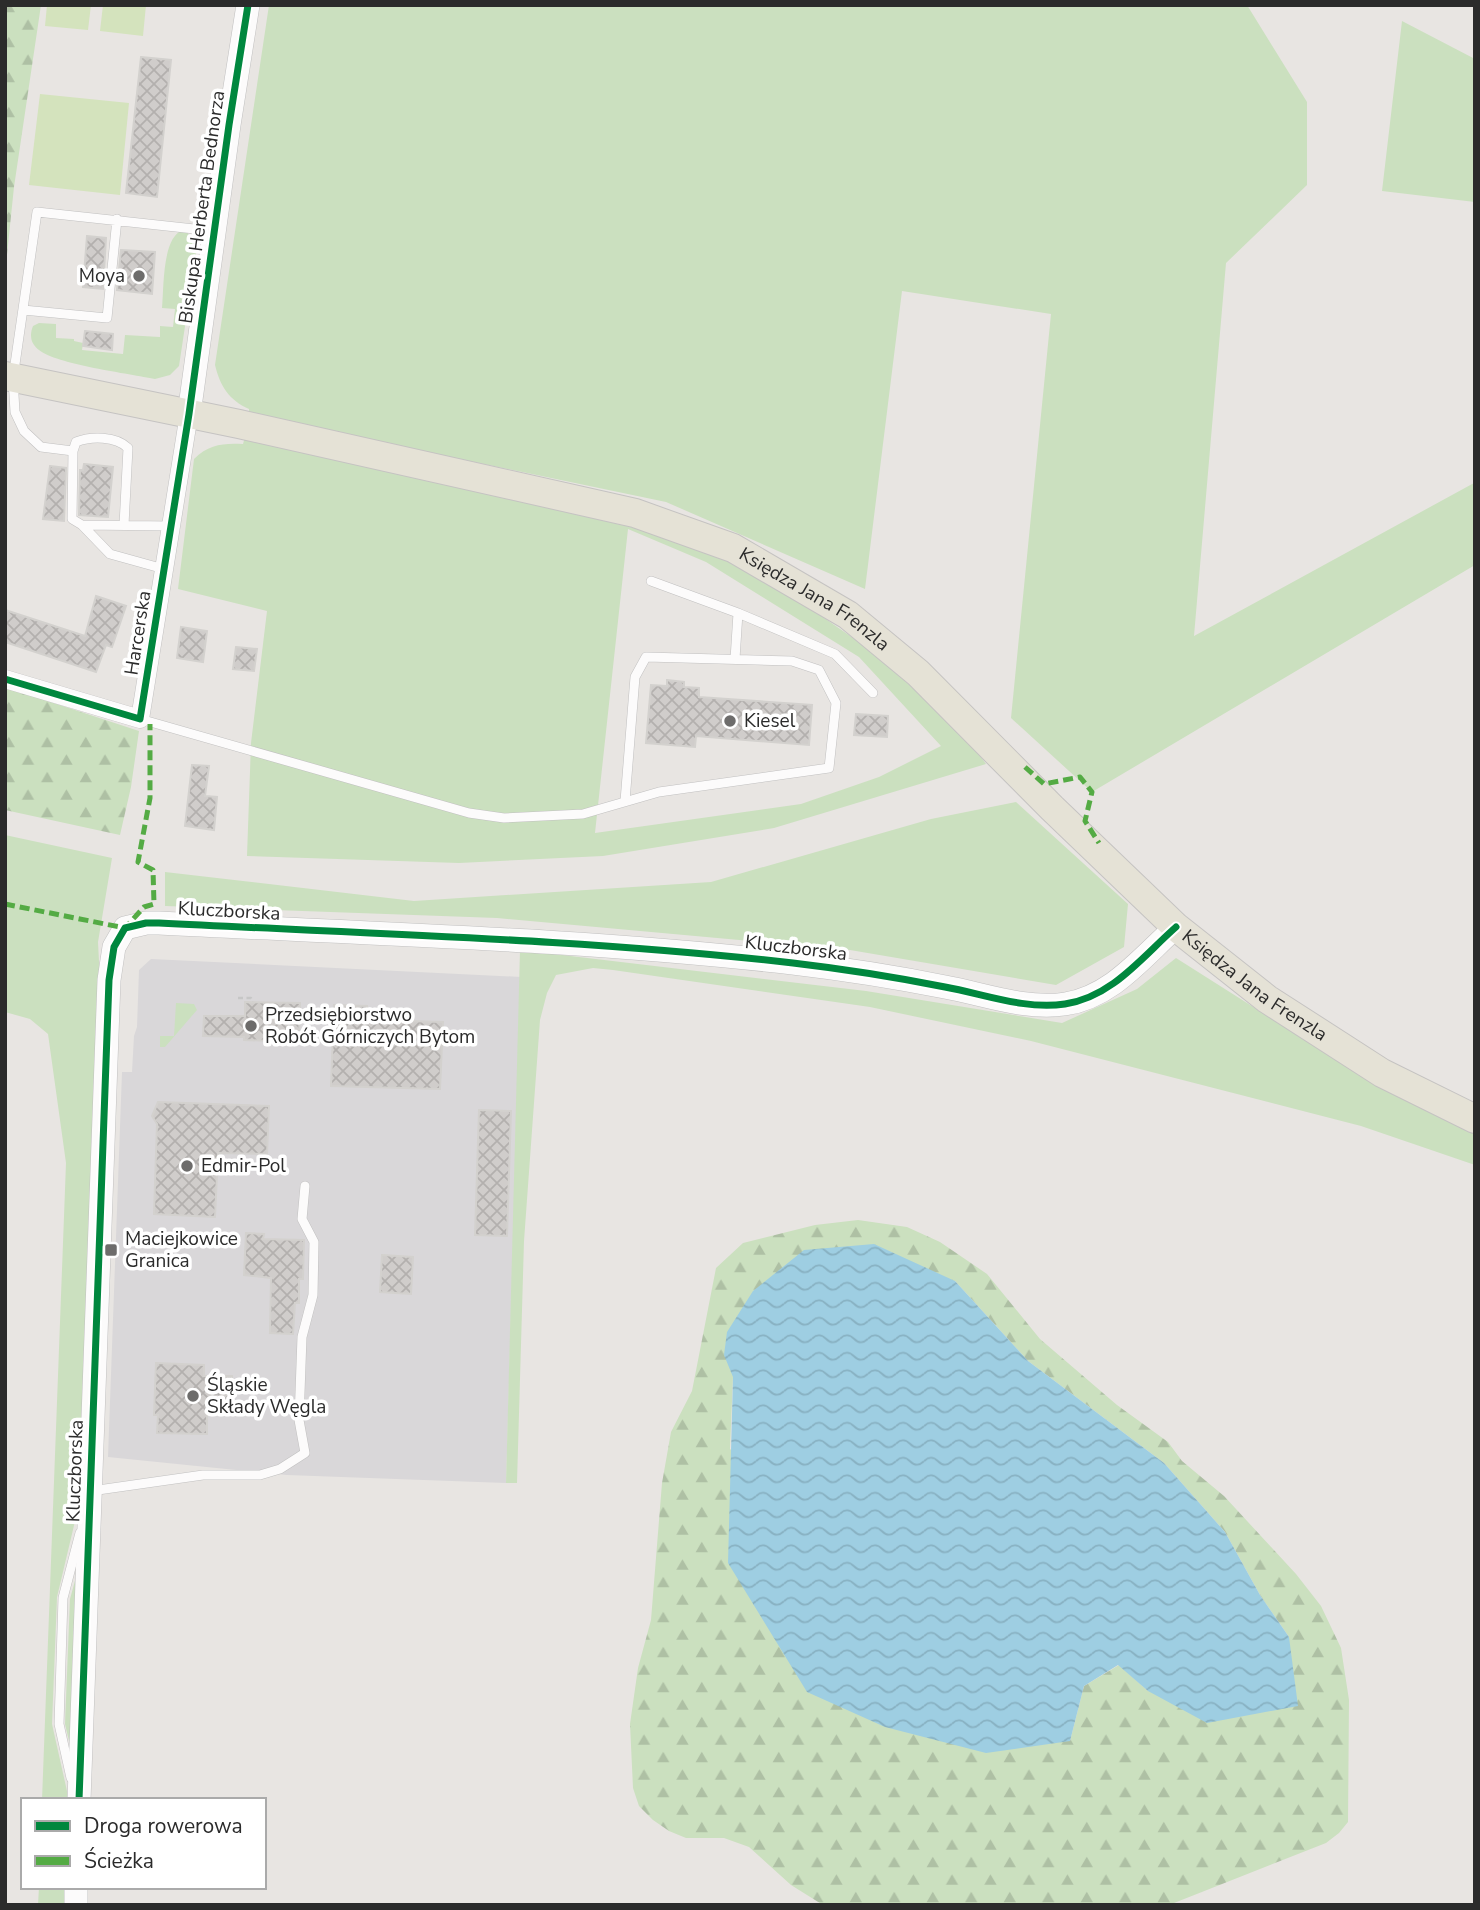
<svg xmlns="http://www.w3.org/2000/svg" width="1480" height="1910" font-family="'Nunito Sans',sans-serif">
<style>
.industrial{fill:#d9d7d9}
.grass{fill:#cbe0bf;fill-rule:evenodd}
.forest{fill:url(#forest-firs);fill-rule:evenodd}
.pitch{fill:#d4e3bd}
.water{fill:url(#water-waves)}
.building{fill:url(#building-cross-hatch);stroke:#d3d1ce;stroke-width:2}
.lines{fill:none;stroke-linecap:round;stroke-linejoin:round}
.service-casing{stroke:#c1c0c0;stroke-width:10}
.minor-casing{stroke:#c1c0c0;stroke-width:19}
.tertiary-casing{stroke:#c1c0c0;stroke-width:24}
.primary-casing{stroke:#c5c3c2;stroke-width:30}
.path{stroke:#c6c6c6;stroke-width:2.5;stroke-dasharray:5 3.5;stroke-linecap:butt}
.service{stroke:#fcfbfb;stroke-width:9}
.minor{stroke:#fcfbfb;stroke-width:18}
.tertiary{stroke:#fcfbfb;stroke-width:23}
.primary{stroke:#e5e2d6;stroke-width:28}
.quiet{stroke:#54ab44;stroke-width:5;stroke-dasharray:10 5;stroke-linecap:butt}
.cycleway-casing{stroke:#fff;stroke-width:11}
.cycleway{stroke:#00873e;stroke-width:7}
.poi-dot{fill:#6d6c6b;stroke:#fff;stroke-width:2.5}
.labels{text-anchor:middle;dominant-baseline:central;stroke-width:7;stroke-linejoin:round;paint-order:stroke}
.street-label{font-size:19px;fill:#2b2b2b;stroke:#fff}
.poi-label{font-size:19px;fill:#2b2b2b;stroke:#fff;text-anchor:start}
</style>
<defs>
<pattern id="forest-firs" width="22" height="20" patternUnits="userSpaceOnUse" patternTransform="scale(1.75)"><rect width="22" height="20" fill="#cbe0bf"/><path d="M5 1l3.5 6h-7zM16 11l3.5 6h-7z" fill="#aec0a4"/></pattern>
<pattern id="water-waves" width="16" height="10" patternUnits="userSpaceOnUse" patternTransform="scale(1.75)"><rect width="16" height="10" fill="#9ecee2"/><path d="M0 5q4-4 8 0t8 0" fill="none" stroke="#88b1c2"/></pattern>
<pattern id="building-cross-hatch" width="8" height="8" patternUnits="userSpaceOnUse" patternTransform="scale(1.75)"><rect width="8" height="8" fill="#d0cdcb"/><path d="M0 0l8 8M0 8l8-8" fill="none" stroke="#b3b0ae"/></pattern>
</defs>
<rect width="100%" height="100%" fill="#e8e5e2"/>
<path class="industrial" d="M151 959 521 977 506 1483 287 1475 108 1457 122 1072H132L134 1036 137 1027 139 970Z"/>
<path class="grass" d="M269 5H1247L1307 102V185L1226 263 1194 636 1474 483 1475 479V565L1092 792 1011 718 1051 314 902 291 865 589 666 502 249 415V409C229 400 220 386 215 365Z
M1402 21 1475 59V202L1382 191Z
M183 230 187 232 197 247 179 366 170 375 155 379C131 374 55 364 39 350 31 344 29 336 33 326L39 323 56 324V338L74 339V341L83 343 82 350 123 354 125 335 160 337V326L173 327 175 309 162 308C164 287 162 237 183 230Z
M245 437 630 522 715 551 788 593 869 649 964 733 986 764 774 828 603 856 459 863 247 856 251 743 267 611 178 589 194 459C209 444 224 443 243 444ZM628 529 706 562 859 657 941 746 879 777 801 804 595 833Z
M1016 802 1128 904 1124 947 1056 985 850 950 497 918 165 906V872L414 901 711 882 931 819Z
M5 835 112 858 98 942 100 981 81 1496 57 1597 52 1724 69 1800H42L66 1163 48 1034 30 1019 5 1012Z
M520 950 866 991 1062 1023 1137 989 1176 958 1337 1060 1475 1132V1165L1361 1126 1031 1041 870 1007 613 970 593 968 556 975 547 993 540 1020 524 1241 517 1483H506Z
M176 1003 194 1004 197 1010 165 1047H160V1036H174Z
M76 1577 70 1745 65 1724 70 1599Z
M39 1887H65L64 1905H38Z"/>
<path class="forest" d="M5 5H41L14 187 5 274Z
M5 687 139 731 131 787 120 835 5 810Z
M858 1220 907 1227 940 1242 987 1274 1040 1339 1117 1405 1168 1442 1182 1461 1224 1496 1296 1574 1321 1606 1341 1648 1349 1700 1348 1822 1339 1833 1326 1843 1169 1905H823L791 1885 749 1847 724 1838H686L669 1831 653 1820 639 1806 633 1788 630 1724 638 1668 651 1620 662 1483 671 1432 692 1391 716 1268 743 1243 815 1225ZM955 1281 1028 1361 1164 1463 1225 1532 1260 1595 1289 1637 1148 1691 1119 1665 1084 1686 1070 1741 730 1449 733 1377Z"/>
<path class="pitch" d="M47 5H91L88 30 45 26Z
M103 5H146L143 36 100 31Z
M40 94 129 103 120 195 29 185Z"/>
<path class="water" d="M874 1244 955 1281 1028 1361 1164 1463 1225 1532 1260 1595 1289 1637 1298 1706 1207 1723 1148 1691 1118 1665 1084 1686 1070 1741 986 1753 885 1727 807 1692 728 1563 733 1377 724 1355 727 1332 753 1291 804 1250Z"/>
<path class="building" d="M141 57 171 60 157 197 126 193Z
M87 236 106 238 103 289 83 287Z
M121 250 155 252 152 294 117 290Z
M85 331 113 334 112 350 83 346Z
M84 464 113 467 108 517 79 515 80 470H83Z
M50 466 66 468 64 521 43 519Z
M96 596 126 606 112 647 106 645 96 672 5 642V610L85 636Z
M181 627 207 631 203 662 177 658Z
M236 647 257 649 254 671 233 669Z
M667 680 684 682V687L699 688V697L812 705 809 745 696 736 695 747 646 743 651 685 667 686Z
M856 714 888 716 887 737 854 735Z
M192 765 209 766 205 796 217 797 214 830 185 826Z
M245 1002 300 1003 299 1042 244 1040V1037L203 1036 204 1016H245Z
M334 1005 367 1006V1016H370V1020L443 1022 440 1089 331 1086Z
M158 1102 269 1106 267 1154 218 1153 215 1217 154 1214 157 1124 152 1116Z
M479 1110 511 1111 507 1236 475 1235Z
M246 1233 264 1234 263 1239 304 1240 303 1279H299V1303H295L293 1334 270 1333 271 1278 244 1275Z
M382 1255 413 1257 411 1294 380 1292Z
M156 1363 204 1365V1376H232L231 1404 207 1403V1434L157 1433 158 1415H154Z"/>
<g class="lines">
<defs>
<path id="service" d="M23 310 107 318 117 219
M73 451 76 442C91 436 116 436 128 448L124 525
M82 525 110 554 164 569
M171 526 82 525 72 519 73 451 41 447 24 431 15 412 13 378 37 212 213 231
M651 581 738 613 835 654 873 693
M735 659 738 613
M140 719 469 813 504 818 583 814 659 792 829 768 836 703 819 670 792 661 646 657 635 677 625 801
M91 1491 203 1475H260L280 1469 305 1453 299 1420 302 1337 313 1295 314 1242 302 1219 305 1186
M71 1778 59 1724 63 1598 80 1533"/>
<path id="minor" d="M5 679 140 719 189 414"/>
<path id="tertiary" d="M189 414 229 125 248 5
M79 1800 109 980 114 947 125 928 146 923H159C371 934 583 939 793 963 844 969 895 977 945 987 984 994 1025 1010 1065 1004 1112 997 1142 957 1176 927
M76 1905V1887"/>
<g id="primary">
<path id="s1" d="M5 376 239 424 635 513 733 548 848 615 918 673 1052 808 1176 927 1267 999 1382 1073 1475 1119"/>
</g>
</defs>
<use href="#service" class="service-casing"/>
<use href="#minor" class="minor-casing"/>
<use href="#tertiary" class="tertiary-casing"/>
<use href="#primary" class="primary-casing"/>
<path class="path" d="M238 998H251L252 1002"/>
<use href="#service" class="service"/>
<use href="#minor" class="minor"/>
<use href="#tertiary" class="tertiary"/>
<use href="#primary" class="primary"/>
<path class="quiet" d="M1025 767 1044 784 1080 777 1092 792 1085 821 1099 843
M5 904 125 928 144 907 154 904 153 870 138 862 150 798V724"/>
<defs>
<path id="cycleway" d="M5 679 140 719 189 414 229 125 248 5
M79 1800 109 980 114 947 125 928 146 923H159C371 934 583 939 793 963 844 969 895 977 945 987 984 994 1025 1010 1065 1004 1112 997 1142 957 1176 927"/>
</defs>
<use href="#cycleway" class="cycleway-casing"/>
<use href="#cycleway" class="cycleway"/>
</g>
<g class="poi-dot">
<circle cx="139" cy="276" r="7"/>
<circle cx="730" cy="721" r="7"/>
<circle cx="251" cy="1026" r="7"/>
<circle cx="187" cy="1166" r="7"/>
<rect x="104" y="1243" width="14" height="14" rx="3.5"/>
<circle cx="193" cy="1396" r="7"/>
</g>
<g class="labels">
<g class="street-label">
<text transform="translate(202 207) rotate(-82)">Biskupa Herberta Bednorza</text>
<text stroke="none"><textPath href="#s1" startOffset="845">Księdza Jana Frenzla</textPath></text>
<text transform="translate(138 633) rotate(-81)">Harcerska</text>
<text transform="translate(229 911) rotate(3)">Kluczborska</text>
<text transform="translate(796 948) rotate(7)">Kluczborska</text>
<text stroke="none"><textPath href="#s1" startOffset="1433">Księdza Jana Frenzla</textPath></text>
<text transform="translate(75 1471) rotate(-88)">Kluczborska</text>
</g>
<g class="poi-label">
<text x="125" y="276" text-anchor="end">Moya</text>
<text x="744" y="721">Kiesel</text>
<text x="265" y="1015">Przedsiębiorstwo<tspan x="265" dy="22">Robót Górniczych Bytom</tspan></text>
<text x="201" y="1166">Edmir-Pol</text>
<text x="125" y="1239">Maciejkowice<tspan x="125" dy="22">Granica</tspan></text>
<text x="207" y="1385">Śląskie<tspan x="207" dy="22">Składy Węgla</tspan></text>
</g>
</g>
<rect width="1480" height="1910" fill="none" stroke="#2b2b2b" stroke-width="14"/>
<rect x="21" y="1798" width="245" height="91" fill="#ffffff" stroke="#aaaaaa" stroke-width="2"/>
<rect x="35" y="1821" width="35" height="10" fill="#00873e" stroke="#aaaaaa" stroke-width="2"/>
<text x="84" y="1833" font-size="21" fill="#2b2b2b">Droga rowerowa</text>
<rect x="35" y="1856" width="35" height="10" fill="#54ab44" stroke="#aaaaaa" stroke-width="2"/>
<text x="84" y="1868" font-size="21" fill="#2b2b2b">Ścieżka</text>
</svg>
